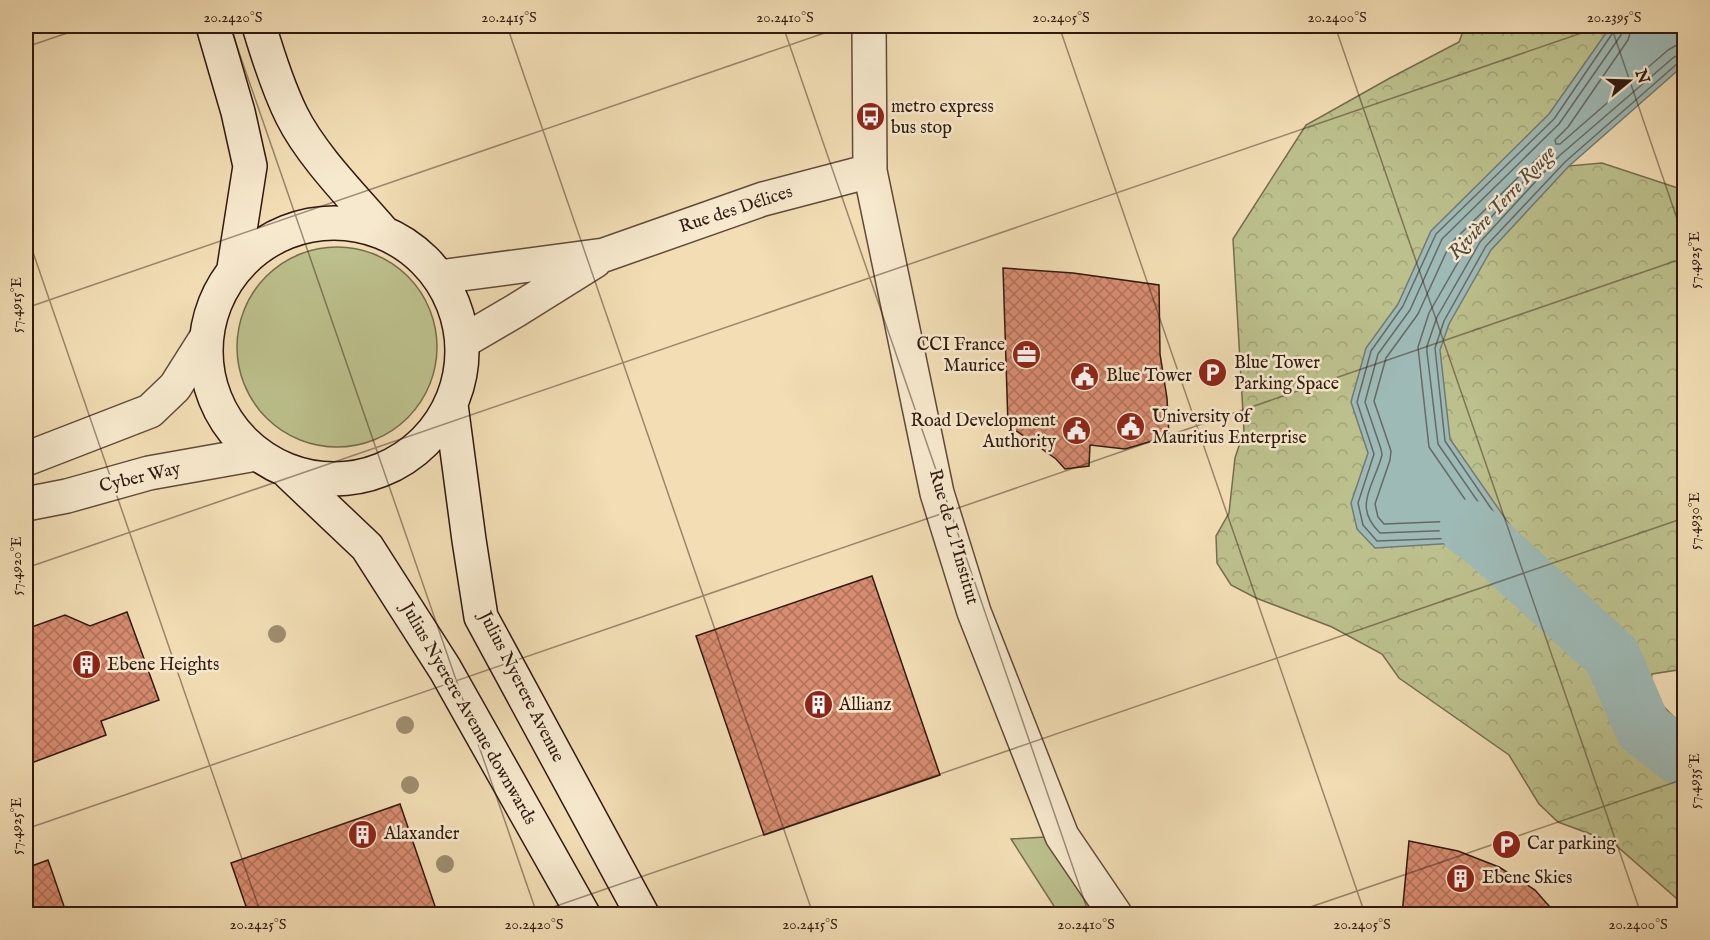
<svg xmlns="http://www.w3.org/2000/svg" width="1710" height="940" font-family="'IM FELL English',serif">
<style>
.grass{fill:#bcc08c;stroke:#766d4e;stroke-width:1.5}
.forest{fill:url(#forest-crowns);stroke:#766d4e;stroke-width:1.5}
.water{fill:#9ebab6;stroke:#727a74;stroke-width:1.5}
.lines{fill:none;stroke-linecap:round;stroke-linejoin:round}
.shore{stroke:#676a63;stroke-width:1.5}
.river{stroke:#9ebab6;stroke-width:57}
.building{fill:url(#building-cross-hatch);stroke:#301a10;stroke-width:1.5}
.minor-casing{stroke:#604b39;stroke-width:36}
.tertiary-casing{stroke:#604b39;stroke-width:36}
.secondary-casing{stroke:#301a10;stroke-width:36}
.minor{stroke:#f7e9ce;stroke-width:33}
.tertiary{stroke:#f7e9ce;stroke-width:33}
.secondary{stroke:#f7e9ce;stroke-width:33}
.tree{fill:#9e8d6e}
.ticks{fill:none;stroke:#301a10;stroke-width:1.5;stroke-opacity:0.45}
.labels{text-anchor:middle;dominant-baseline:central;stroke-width:5;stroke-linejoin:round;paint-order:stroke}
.poi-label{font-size:18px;fill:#301a10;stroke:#f7e9ce;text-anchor:start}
.street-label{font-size:18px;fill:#301a10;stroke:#f7e9ce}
.water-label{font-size:20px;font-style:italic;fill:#514a42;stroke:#f7e9ce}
.neatline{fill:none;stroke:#301a10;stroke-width:2}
.ticks-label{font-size:15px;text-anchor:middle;fill:#301a10}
</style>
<defs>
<pattern id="forest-crowns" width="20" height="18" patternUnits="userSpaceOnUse" patternTransform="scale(1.5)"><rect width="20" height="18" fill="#bcc08c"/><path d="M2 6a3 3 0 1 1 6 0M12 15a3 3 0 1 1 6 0" fill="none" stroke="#a2a478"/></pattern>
<pattern id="building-cross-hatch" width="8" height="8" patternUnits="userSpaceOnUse" patternTransform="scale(1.5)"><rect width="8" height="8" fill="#d88c70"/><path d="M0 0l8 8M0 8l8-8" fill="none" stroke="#b0725b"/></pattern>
</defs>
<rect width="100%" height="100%" fill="#f2ddb4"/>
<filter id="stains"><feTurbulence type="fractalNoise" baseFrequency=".00333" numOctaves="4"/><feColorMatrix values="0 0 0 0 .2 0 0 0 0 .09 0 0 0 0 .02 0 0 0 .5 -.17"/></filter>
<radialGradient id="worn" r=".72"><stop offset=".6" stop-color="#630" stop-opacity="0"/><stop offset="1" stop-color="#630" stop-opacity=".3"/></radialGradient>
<path class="grass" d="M237 347a100 100 0 1 1 200 0a100 100 0 1 1-200 0Z
M1062 836 1115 914H1059L1011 839Z"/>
<path class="forest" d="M1465 26H1609L1569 166 1602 163 1684 190V669L1652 674 1650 688 1658 701 1684 727V914L1676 898 1612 842 1558 822 1539 804 1509 755 1399 678 1382 654 1332 627 1256 598 1231 585 1217 563 1216 536 1229 513 1235 458 1244 431 1233 239 1306 125 1390 78 1459 42Z"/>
<path class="water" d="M1611 26H1684V65L1569 166 1491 250 1449 324 1440 350 1450 439 1532 557 1524 586 1457 543 1375 548 1357 529 1351 503 1368 453 1351 402 1366 348 1398 304 1431 231 1549 114Z"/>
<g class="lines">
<path class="shore" d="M1615 26 1614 31 1554 119 1436 234 1403 306 1371 351 1357 402 1374 454 1358 503 1363 525 1377 541 1458 538 1517 574H1521L1525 558 1445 441 1435 348 1444 321 1486 246 1565 162 1678 63 1684 61
M1623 26 1621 35 1559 124 1442 239 1410 310 1378 354 1365 402 1381 449 1382 455C1374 486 1352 506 1380 533L1459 530 1513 563 1517 562V558L1438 444 1427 352V346L1437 317 1480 242 1559 156 1674 57 1684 54
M1632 26 1628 40 1568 127 1555 140 1556 144H1560L1668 50 1677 45H1684
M1543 153 1546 155 1545 158 1472 238 1429 313 1418 347 1429 447 1484 527V530L1480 531 1466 523 1459 521 1384 524 1378 517 1375 504 1390 460 1391 451 1374 401 1386 358 1418 314 1450 244Z"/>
<path class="river" d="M1468 528 1486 541 1612 656 1643 728 1679 756 1684 758"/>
</g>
<path class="building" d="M1003 268 1073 273 1159 285 1160 354 1167 398 1169 436 1125 449 1090 445 1089 466 1065 469 1056 459 1008 425Z
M872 576 940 775 764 835 696 636Z
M127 612 159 700 101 721 106 735 26 765V629L65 615 90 626Z
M400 804 438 915H249L231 863Z
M1409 841 1458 851 1499 867 1535 890 1557 915H1402Z
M48 860 67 915H26V868Z"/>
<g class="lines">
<defs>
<path id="minor" d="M869 26 870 171 937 493 974 612 1062 836 1115 914
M439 277 604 255 763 199 870 171
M462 342 515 311 595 261"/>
<path id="tertiary" d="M26 459 150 411 175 387 206 338
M26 504 67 496 149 473 256 454"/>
<path id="secondary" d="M213 26 238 112 250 166 234 268
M259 26C268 56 278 88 292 116 312 156 353 197 383 232
M206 351a128 128 0 1 1 256 0a128 128 0 1 1-256 0Z
M451 405 469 540 481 617 642 914
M289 473 367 547 445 669 583 914"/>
</defs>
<use href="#minor" class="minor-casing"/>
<use href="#tertiary" class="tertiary-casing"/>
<use href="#secondary" class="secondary-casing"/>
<use href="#minor" class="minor"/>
<use href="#tertiary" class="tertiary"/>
<use href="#secondary" class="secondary"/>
</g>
<g class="tree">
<circle cx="277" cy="634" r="9"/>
<circle cx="405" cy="725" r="9"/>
<circle cx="410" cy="785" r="9"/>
<circle cx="445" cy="864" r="9"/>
</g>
<path class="ticks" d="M230 26 537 914M507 26 813 914M783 26 1089 914M1059 26 1365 914M1335 26 1641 914M1611 26 1684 239M26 47 88 26M26 232 261 914M26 308 845 26M26 568 1602 26M26 829 1684 258M533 914 1684 518M1290 914 1684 779"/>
<defs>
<symbol id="bus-disc" viewBox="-11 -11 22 22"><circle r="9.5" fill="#8f2418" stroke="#f7e9ce"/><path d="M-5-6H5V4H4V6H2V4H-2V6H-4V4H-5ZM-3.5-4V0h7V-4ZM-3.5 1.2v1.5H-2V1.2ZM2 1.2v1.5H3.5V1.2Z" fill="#fff"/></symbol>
<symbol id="office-disc" viewBox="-11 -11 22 22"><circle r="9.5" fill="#8f2418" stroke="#f7e9ce"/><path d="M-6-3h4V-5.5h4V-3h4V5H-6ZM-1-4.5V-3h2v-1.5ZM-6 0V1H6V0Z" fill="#fff"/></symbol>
<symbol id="parking-disc" viewBox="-11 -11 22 22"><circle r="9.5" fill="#8f2418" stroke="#f7e9ce"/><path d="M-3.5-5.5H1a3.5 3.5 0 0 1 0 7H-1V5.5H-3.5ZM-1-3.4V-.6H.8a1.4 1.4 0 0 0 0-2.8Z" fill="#fff"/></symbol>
<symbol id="civic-disc" viewBox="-11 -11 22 22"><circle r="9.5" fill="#8f2418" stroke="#f7e9ce"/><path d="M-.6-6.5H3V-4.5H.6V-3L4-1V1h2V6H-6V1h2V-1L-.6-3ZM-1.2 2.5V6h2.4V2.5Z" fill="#fff"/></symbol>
<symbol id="building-disc" viewBox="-11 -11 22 22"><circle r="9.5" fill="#8f2418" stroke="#f7e9ce"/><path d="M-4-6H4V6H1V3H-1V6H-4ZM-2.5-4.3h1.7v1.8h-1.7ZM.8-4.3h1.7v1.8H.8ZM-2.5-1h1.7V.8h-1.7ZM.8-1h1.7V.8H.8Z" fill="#fff"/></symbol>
</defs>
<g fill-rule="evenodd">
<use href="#bus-disc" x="854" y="100" width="33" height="33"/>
<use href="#office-disc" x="1010" y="338" width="33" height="33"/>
<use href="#parking-disc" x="1196" y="356" width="33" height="33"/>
<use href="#civic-disc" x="1068" y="360" width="33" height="33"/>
<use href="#civic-disc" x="1114" y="410" width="33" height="33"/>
<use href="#civic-disc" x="1060" y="414" width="33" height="33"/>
<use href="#building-disc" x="70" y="648" width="33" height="33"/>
<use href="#building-disc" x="802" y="688" width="33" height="33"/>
<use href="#building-disc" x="346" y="818" width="33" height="33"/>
<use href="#parking-disc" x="1490" y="828" width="33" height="33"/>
<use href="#building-disc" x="1444" y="862" width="33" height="33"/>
</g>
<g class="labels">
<g class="poi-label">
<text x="891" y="107">metro express<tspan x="891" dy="21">bus stop</tspan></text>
<text x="1005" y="345" text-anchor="end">CCI France<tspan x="1005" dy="21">Maurice</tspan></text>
<text x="1234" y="363">Blue Tower<tspan x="1234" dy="21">Parking Space</tspan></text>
<text x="1106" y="376">Blue Tower</text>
<text x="1152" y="417">University of<tspan x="1152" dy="21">Mauritius Enterprise</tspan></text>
<text x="1056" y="421" text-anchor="end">Road Development<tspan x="1056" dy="21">Authority</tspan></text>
<text x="107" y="665">Ebene Heights</text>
<text x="839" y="705">Allianz</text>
<text x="384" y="834">Alaxander</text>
<text x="1527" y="844">Car parking</text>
<text x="1482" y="878">Ebene Skies</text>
</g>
<g class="street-label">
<text transform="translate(736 210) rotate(-18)">Rue des Délices</text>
<text transform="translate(140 478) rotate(-13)">Cyber Way</text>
<text transform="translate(953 537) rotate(74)">Rue de L l'Institut</text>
<text transform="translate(521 687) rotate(63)">Julius Nyerere Avenue</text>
<text transform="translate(468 714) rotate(60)">Julius Nyerere Avenue downwards</text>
</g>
<g class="water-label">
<text transform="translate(1502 203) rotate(-47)">Rivière Terre Rouge</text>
</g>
</g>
<rect width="1710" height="940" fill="none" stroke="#f2ddb4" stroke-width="66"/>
<g transform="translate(1629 81) rotate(71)" stroke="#f7e9ce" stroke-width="4.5" paint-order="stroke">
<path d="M0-4.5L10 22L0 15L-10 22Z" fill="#301a10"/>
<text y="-9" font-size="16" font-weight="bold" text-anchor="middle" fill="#301a10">N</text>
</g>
<rect x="33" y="33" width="1644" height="874" class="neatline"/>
<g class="ticks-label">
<text x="233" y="22">20.2420°S</text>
<text x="509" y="22">20.2415°S</text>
<text x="785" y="22">20.2410°S</text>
<text x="1061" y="22">20.2405°S</text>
<text x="1337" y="22">20.2400°S</text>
<text x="1614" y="22">20.2395°S</text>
<text transform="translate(1694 260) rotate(-90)" y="5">57.4925°E</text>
<text transform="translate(16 305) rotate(-90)" y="5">57.4915°E</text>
<text transform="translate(1694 521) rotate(-90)" y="5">57.4930°E</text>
<text transform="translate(16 566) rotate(-90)" y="5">57.4920°E</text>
<text transform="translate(1694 781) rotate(-90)" y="5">57.4935°E</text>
<text transform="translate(16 826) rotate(-90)" y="5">57.4925°E</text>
<text x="258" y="929">20.2425°S</text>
<text x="534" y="929">20.2420°S</text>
<text x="810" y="929">20.2415°S</text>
<text x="1086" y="929">20.2410°S</text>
<text x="1362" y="929">20.2405°S</text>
<text x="1638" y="929">20.2400°S</text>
</g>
<rect width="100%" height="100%" filter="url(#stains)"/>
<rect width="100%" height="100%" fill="url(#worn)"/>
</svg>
